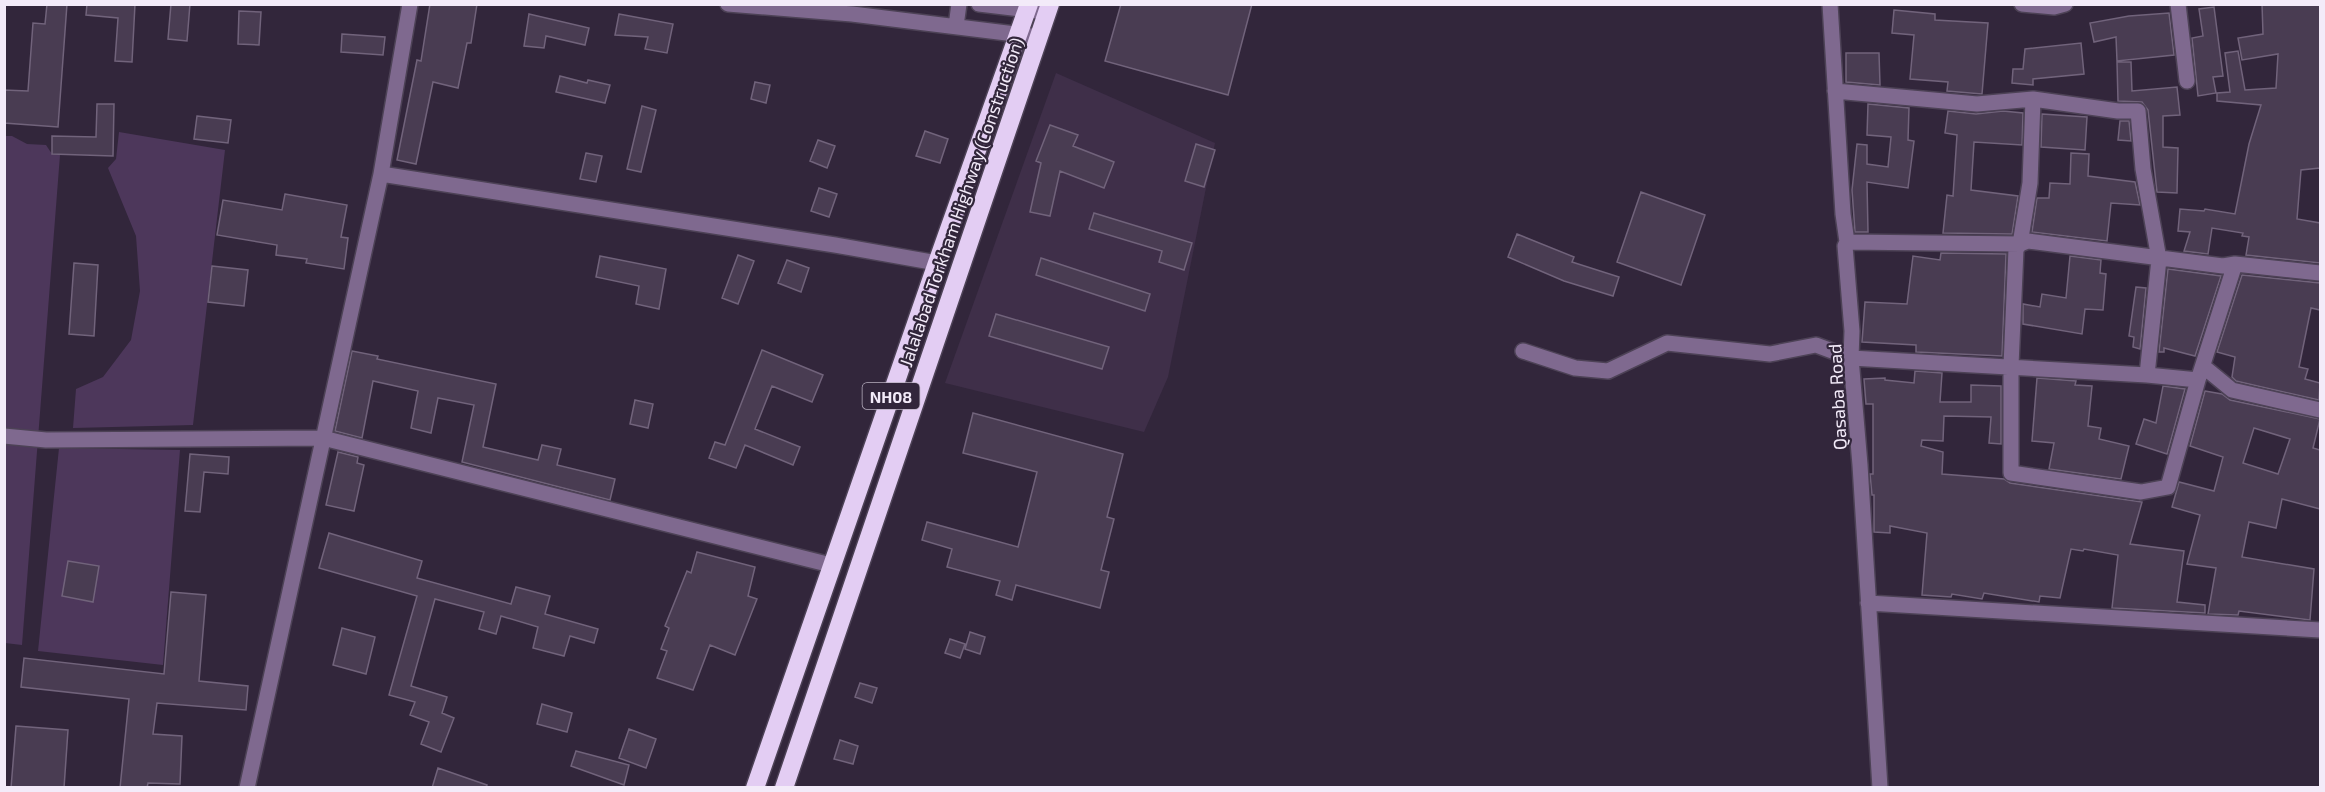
<svg xmlns="http://www.w3.org/2000/svg" width="2325" height="792" font-family="'Exo 2',sans-serif">
<style>
.built{fill:#3f2f49}
.green{fill:#4d375b}
.building{fill:#493c52;stroke:#71637b;stroke-width:1.5;fill-rule:evenodd}
.lines{fill:none;stroke-linecap:round;stroke-linejoin:round}
.minor-casing{stroke:#4d4256;stroke-width:18}
.highway-casing{stroke:#4d4256;stroke-width:21}
.minor{stroke:#7f698f;stroke-width:15}
.highway{stroke:#e3cdf3;stroke-width:18}
.labels{text-anchor:middle;dominant-baseline:central;stroke-width:4.5;stroke-linejoin:round;paint-order:stroke}
.shield{fill:#32263b;stroke:#b9b0c0;stroke-width:1.5}
.shield-label{font-size:16px;font-weight:bold;fill:#f3ebf9}
.street-label{font-size:18px;fill:#f3ebf9;stroke:#32263b}
</style>
<rect width="100%" height="100%" fill="#32263b"/>
<path class="built" d="M1056 73 1215 143 1168 377 1144 432 945 383Z"/>
<path class="green" d="M119 132 225 150 193 425 73 428 76 389 103 377 131 340 140 291 136 236 108 168 116 159Z
M5 136H12L27 144 46 145 52 154 60 155 22 645 5 643Z
M59 448 180 450 163 665 38 651Z"/>
<path class="building" d="M47 4H67L58 127 4 123V90L28 91 33 23 45 24Z
M87 4H135L132 62 115 61 118 18 86 15Z
M171 4H190L187 41 168 39Z
M430 4H477L471 43H467L458 88 433 82 416 164 397 160 417 60 421 61Z
M1121 4H1252L1228 95 1105 61Z
M2262 4H2320V168L2301 170 2297 219 2320 223V263L2246 255 2249 237 2242 236 2243 233 2212 228 2208 254 2184 251 2190 232 2178 231 2180 209 2204 211 2205 209 2235 214 2249 144 2261 105 2217 101V93L2230 92 2225 53 2238 51 2245 90 2276 88 2278 54 2242 60 2238 38 2263 34Z
M2214 7 2223 76 2213 77 2216 93 2198 96 2192 38 2203 36 2199 9Z
M1894 10 1935 14V20L1988 23 1982 94 1947 91 1948 82 1910 79 1914 35 1892 33Z
M239 11 261 12 259 45 238 44Z
M2169 13 2174 55 2117 61 2116 37 2094 42 2090 23 2129 16Z
M529 14 589 28 585 45 546 36 544 48 524 46Z
M619 14 673 24 667 53 645 49 648 37 615 35Z
M342 34 385 37 383 55 341 52Z
M2081 43 2084 74 2033 79V85L2012 83 2013 69H2023L2025 49Z
M1846 53H1879L1880 85 1846 82Z
M2117 62H2131L2132 91 2177 87 2180 115 2163 116V147L2178 148 2177 193 2157 192 2148 110 2142 102 2118 101Z
M560 76 587 83 588 80 610 85 605 103 556 92Z
M755 82 770 85 766 103 751 99Z
M97 104H114L113 156 52 154V136L96 137Z
M1868 104 1909 108 1908 140 1914 141 1908 188 1867 182 1868 232H1855L1852 190 1857 144 1867 145V164L1888 167 1891 137 1867 135Z
M642 106 656 110 641 172 627 169Z
M1948 111 1976 114 2003 111 2023 113 2022 145 1974 142 1971 190 2018 196 2012 234 1943 233 1947 195 1953 196 1957 135 1945 133Z
M2042 114 2087 117 2085 150 2041 147Z
M197 116 231 120 228 143 194 139Z
M2120 121H2129L2131 141 2118 140Z
M1050 125 1078 135 1073 146 1114 162 1104 188 1060 171 1050 216 1030 212 1041 163 1036 161Z
M925 131 948 139 940 163 916 156Z
M818 140 835 146 827 168 810 161Z
M1196 144 1215 150 1204 187 1185 181Z
M586 153 602 156 596 182 580 179Z
M2071 153 2089 154 2088 176 2135 182 2140 205 2111 203 2107 241 2032 232 2037 198H2049L2050 183 2070 184Z
M819 188 837 194 829 217 811 211Z
M1641 192 1705 215 1681 285 1617 262Z
M285 194 347 205 341 237 348 238 344 269 306 263 307 259 276 255 277 245 217 235 223 200 282 210Z
M1094 213 1192 243 1184 270 1159 262 1162 251 1089 229Z
M1517 234 1574 257 1572 262 1619 277 1613 296 1564 281 1508 257Z
M1941 253 2006 254 2002 356 1916 352V345L1862 342 1865 302 1907 304 1913 256 1940 260Z
M738 255 754 261 738 304 722 298Z
M600 256 666 269 659 309 636 304 639 286 596 277Z
M2070 256 2101 260 2100 273 2106 274 2103 310 2085 309 2082 334 2023 324V304L2040 307 2042 294 2066 298Z
M1041 258 1150 294 1145 311 1036 275Z
M787 260 809 268 801 292 778 283Z
M74 263 98 265 94 336 69 334Z
M212 266 248 270 244 306 208 302Z
M2168 269 2221 276 2195 356 2164 348V352H2159Z
M2242 275 2320 283V310L2311 308 2299 367 2308 369 2305 379 2320 383 2319 400 2236 381 2232 377 2235 357 2217 352Z
M2136 287 2146 288 2140 349 2133 347 2134 337 2129 336Z
M996 314 1109 347 1102 369 989 336Z
M762 350 823 375 812 402 772 386 755 429 800 447 793 465 745 445 736 468 709 458 715 442 725 445Z
M352 351 378 356 377 359 496 384 483 447 538 460 542 445 561 449 557 465 615 479 610 500 462 462 474 405 438 398 431 433 411 428 418 391 373 381 362 438 335 431Z
M1915 371 1942 373 1940 402H1971V385L2001 386V444L1989 443 1991 417 1944 416 1943 441 1922 440 1921 446 1943 452 1942 474 2004 479 2010 483 2142 502 2130 544 2184 551 2177 602 2205 605V613L2112 608 2118 555 2084 549 2083 551 2071 549 2060 598 2040 596 2039 602 1984 593 1982 599 1952 594 1951 597 1922 595 1927 533 1890 526V533L1874 532V495H1872L1870 474H1873V404H1866L1864 379 1885 378V380L1914 383Z
M2037 378 2076 381 2075 385 2092 386 2088 426 2101 428 2099 439 2129 446 2121 479 2049 469 2054 443 2032 441Z
M2163 386 2185 389 2167 454 2136 444 2144 419 2156 423Z
M2205 391 2222 394 2230 400 2320 419 2313 448 2320 450V509L2282 499 2276 528 2249 522 2242 557 2314 569 2310 620 2239 611 2238 615 2208 614 2216 568 2187 564 2200 515 2172 507 2179 482 2214 491 2223 457 2190 446ZM2254 428 2290 439 2278 474 2243 463Z
M635 400 653 404 648 428 630 424Z
M973 413 1123 454 1107 517 1114 519 1101 570 1109 572 1100 608 1016 585 1012 600 996 595 1000 581 947 567 952 549 922 540 927 522 1018 547 1037 472 963 453Z
M338 452 358 457 357 463 364 465 354 511 326 505Z
M190 454 229 457 228 474 204 472 200 512 185 511Z
M329 533 422 561 417 578 511 604 516 587 550 596 545 614 598 629 594 643 570 636 564 656 533 648 538 627 501 616 496 634 479 629 484 612 435 599 411 686 447 697 442 713 454 718 441 752 421 744 429 722 410 715 415 702 389 695 417 596 319 568Z
M697 552 755 567 748 596 757 599 735 655 710 645 693 690 657 678 667 651 661 649 669 628 665 626 687 571 691 573Z
M68 561 99 566 93 602 62 596Z
M171 592 206 595 199 681 248 686 246 710 157 703 153 734 182 736 180 784 148 783 147 788H120L129 699 21 687 24 658 164 674Z
M342 628 375 637 366 674 333 665Z
M970 632 985 637 980 654 965 649Z
M950 639 965 644 960 658 945 653Z
M860 683 877 688 872 703 855 697Z
M542 704 572 713 567 732 537 724Z
M16 726 68 730 64 788H11Z
M629 729 656 739 646 768 619 758Z
M840 740 858 746 853 764 834 759Z
M576 751 629 765 624 785 571 766Z
M438 768 487 785 486 788H432Z"/>
<g class="lines">
<defs>
<path id="minor" d="M410 4 381 174 835 245 937 263
M728 4 852 14 1039 37
M979 4 1038 11
M1830 4 1843 214 1847 242 1845 246 1852 331 1851 358 1860 465 1880 788
M2022 4 2054 7 2065 4
M2178 4 2187 81
M956 26 959 4
M1835 91 1977 104 2033 99 2118 111H2138L2143 169 2159 259 2147 375
M2033 99 2030 183 2020 244 2016 249 2011 366V473L2141 492 2168 487 2198 380 2235 264
M1847 242 2020 244 2028 241 2223 266 2235 264 2320 273
M1523 351 1575 368 1608 371 1667 343 1770 354 1816 345 1851 358 2147 375 2198 380
M2204 367 2232 390 2320 410
M4 436 46 440 323 438 831 565
M1868 603 2320 630
M247 788 381 174"/>
<path id="highway" d="M755 788 937 263 1029 4
M784 788 1050 4"/>
</defs>
<use href="#minor" class="minor-casing"/>
<use href="#highway" class="highway-casing"/>
<use href="#minor" class="minor"/>
<use href="#highway" class="highway"/>
</g>
<g class="labels">
<rect class="shield" x="862.5" y="383" width="57" height="26" rx="4.5"/>
<g class="shield-label">
<text x="891" y="396">NH08</text>
</g>
<g class="street-label">
<text transform="translate(961 202) rotate(-71)">Jalalabad Torkham Highway (Construction)</text>
<text transform="translate(1837 397) rotate(-93)">Qasaba Road</text>
</g>
</g>
<rect width="2325" height="792" fill="none" stroke="#f3ebf9" stroke-width="12"/>
</svg>
